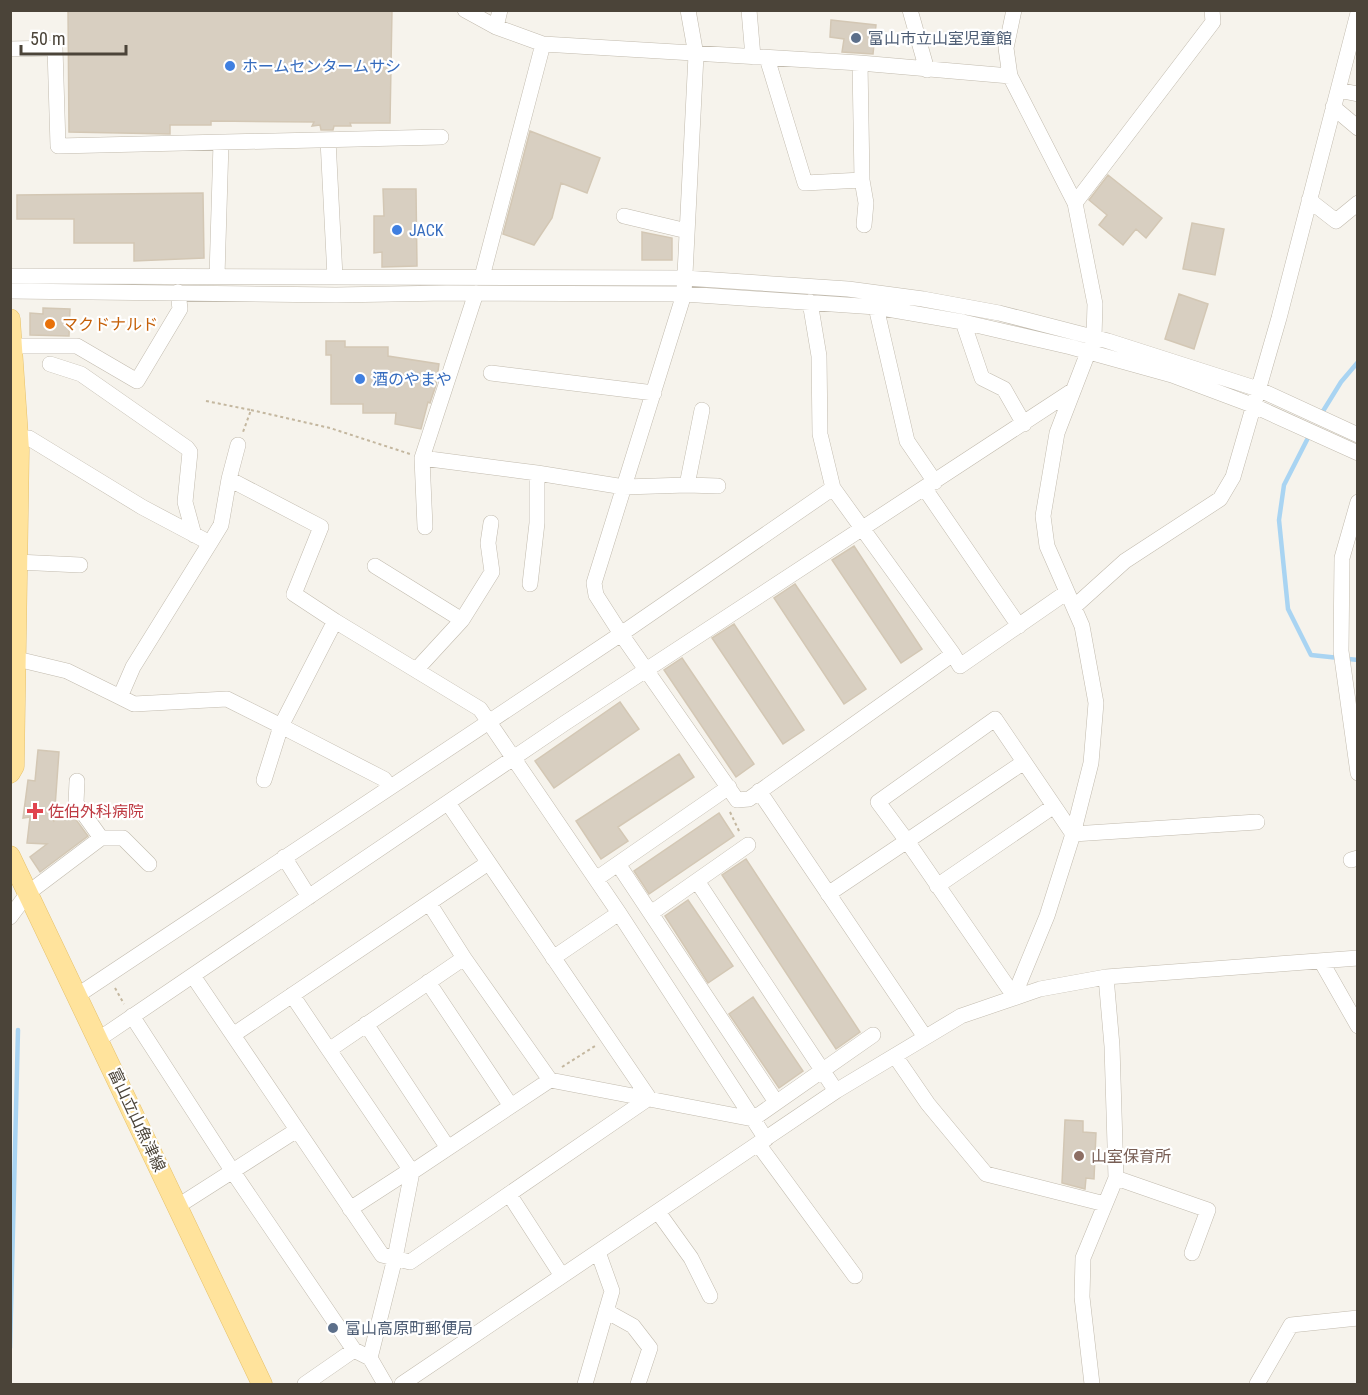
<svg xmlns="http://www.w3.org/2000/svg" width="1368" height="1395" font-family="'Roboto Condensed','Noto Sans JP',sans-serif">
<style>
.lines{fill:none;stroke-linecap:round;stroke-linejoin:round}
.stream{stroke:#a9d4f2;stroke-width:4.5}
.building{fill:#d8cfc1;stroke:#d3c7b4;stroke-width:1.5}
.minor-casing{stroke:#c2bbae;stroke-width:16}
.major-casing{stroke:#e6c16a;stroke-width:21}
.path{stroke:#c4b79f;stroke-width:2;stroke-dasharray:3 3;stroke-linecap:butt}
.minor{stroke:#fff;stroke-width:15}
.major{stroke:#ffe39c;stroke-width:20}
.service-dot{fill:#5c6f8a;stroke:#fff;stroke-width:2}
.shop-dot{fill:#3f7fe0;stroke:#fff;stroke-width:2}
.food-dot{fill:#e8710a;stroke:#fff;stroke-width:2}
.health-dot{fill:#e0444e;stroke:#fff;stroke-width:2}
.education-dot{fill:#8d6e63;stroke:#fff;stroke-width:2}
.labels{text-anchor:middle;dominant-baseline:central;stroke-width:4.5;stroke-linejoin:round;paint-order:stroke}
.service-label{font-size:16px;fill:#4e5e75;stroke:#fff;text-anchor:start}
.shop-label{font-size:16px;fill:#366cbe;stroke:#fff;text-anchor:start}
.food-label{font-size:16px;fill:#c56008;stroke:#fff;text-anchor:start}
.health-label{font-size:16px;fill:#be3a42;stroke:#fff;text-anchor:start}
.street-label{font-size:16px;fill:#4b4439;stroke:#fff}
.education-label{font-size:16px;fill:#785e54;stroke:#fff;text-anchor:start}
</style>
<rect width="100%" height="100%" fill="#f6f3ec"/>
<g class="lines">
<path class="stream" d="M1320 416 1341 382 1358 362
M1310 434 1284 485 1279 520 1288 609 1311 655 1358 660
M10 1348 18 1030"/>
</g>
<path class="building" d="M68 10H392L390 123H350L351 126H334L333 130H321L320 125 312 126 314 122 211 121V125H170V134L69 132Z
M831 20 876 25 873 54 842 52 844 39 830 37Z
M530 131 600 158 587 193 561 183 552 218 534 245 503 234Z
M1108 175 1162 218 1146 238 1136 229 1123 245 1099 225 1107 215 1089 200Z
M383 189H416L417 266 382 267V252L374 253V216H384Z
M203 193 204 258 134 261V243H74V219H17V195Z
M1192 223 1224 229 1215 275 1183 269Z
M642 232 672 238V260H642Z
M1179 294 1208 304 1194 349 1165 339Z
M43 308 70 309 69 336 30 335V313L43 314Z
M326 341H345V347H388V356L439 364 436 385 430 403 428 402 421 429 395 424 396 413H363V404H331V355H326Z
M854 546 922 649 901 663 832 560Z
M795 584 866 689 844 704 774 598Z
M734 624 804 730 783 744 712 638Z
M682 658 754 764 736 777 664 670Z
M620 702 639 729 554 788 535 761Z
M38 750 59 752 54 821 69 810 88 836 40 872 30 857 47 844 27 843 30 817 23 818 28 780 35 781Z
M679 754 694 777 618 827 628 841 601 859 576 821Z
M719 813 734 836 649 894 634 871Z
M746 859 860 1032 836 1049 722 875Z
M688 900 733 966 708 983 665 916Z
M753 997 803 1071 779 1088 729 1014Z
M1065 1120 1083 1121V1132L1096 1133 1094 1179 1086 1178 1085 1189 1062 1183Z"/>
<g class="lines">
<defs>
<path id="minor" d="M465 10 496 27 543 44 860 63 1010 76
M688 10 696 55 684 294 594 583 596 595 621 634 737 800 749 799 953 654 960 666 1067 592
M749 10 753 57
M910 10 927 70
M1014 10 1006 48 1010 76 1075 203 1095 304 1094 337 1057 433 1043 516 1047 546 1082 626 1096 703 1091 763 1073 834 1047 916 1014 996
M496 27 500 10
M10 49 55 48 58 146 441 137
M767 58 805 183 862 180 866 203 864 225
M860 63 862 180
M1338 90 1358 94
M1333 107 1358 128
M328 140 335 277
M1309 200 1336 221 1358 203
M1075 203 1213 22 1212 10
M624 216 687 231
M10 276 685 278 848 289 923 299 999 313 1108 341 1258 389 1358 435
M217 276 221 143
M482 277 543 44
M10 291 336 295 447 293 684 294 876 307 963 322 1071 347 1172 375 1252 405 1358 453
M810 302 819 356 820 434 833 488
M876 307 907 441 935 482
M963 322 982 378 1004 389 1024 424
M12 346H77L137 381 180 309 178 292
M50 364 81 374 187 448 190 452 185 502 194 535
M491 373 654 393
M702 410 687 485 718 486
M19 439 29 438 142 507 210 543 133 667 120 697 134 704 227 699 281 726 264 780
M422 458 537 473
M229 479 238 445
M925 489 1019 626
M1358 502 1342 558 1341 651 1358 773
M425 527 422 458 476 293
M210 543 221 525 229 479 321 527 294 594 335 621
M17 562 80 565
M375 566 462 620 416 670
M530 584 537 523V473L624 487 687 485
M1074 607 1125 561 1220 499 1233 477 1279 318 1358 13
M462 620 492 572 488 543 491 523
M17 659 67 671 120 697
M1024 762 907 841 878 802 995 719 1054 806
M77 781 76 803 101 838
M390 787 384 779 281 726 335 621 480 709 619 913 766 1139
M759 791 925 1037
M448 803 649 1098
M284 857 309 897
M1351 860 1358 858
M618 864 776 1102
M596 879 729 787
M697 881 836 1091
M937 886 1054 806 1073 834 1257 822
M828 894 907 841 1014 996
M429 903 464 958
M651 913 748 845
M10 917 28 893 101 838H123L149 864
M553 958 619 913
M1321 961 1358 1026
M193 976 382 1255 410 1262 649 1098
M428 982 511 1106
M78 995 621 634 833 488 953 654
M292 995 329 1050
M132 1016 233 1172 354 1350 370 1358
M366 1024 448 1148
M233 1035 488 863
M99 1039 565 723 1072 391
M895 1056 928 1104 986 1174 1105 1204
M550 1080 753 1119 873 1035
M758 1144 855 1276
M1116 1178 1208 1210 1192 1253
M509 1194 562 1276
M178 1206 297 1130
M350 1209 404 1174 412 1172 550 1080 464 958 329 1050 412 1172 395 1258 370 1358 385 1384
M658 1212 691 1258 710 1296
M606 1311 633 1326 650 1348 638 1384
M305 1384 354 1350
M402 1384 836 1091 961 1016 1040 989 1106 977 1358 958
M585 1384 612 1291 598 1252
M1092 1384 1082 1297 1083 1258 1116 1178 1112 1046 1106 977
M1257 1384 1291 1325 1358 1318"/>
<path id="major" d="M10 319 19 450 14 766 10 773
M10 856 262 1384"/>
</defs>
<use href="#minor" class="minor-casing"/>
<use href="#major" class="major-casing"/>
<path class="path" d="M206 401 251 410 243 432
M251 410 330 428 410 454
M730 812 740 833
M115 988 124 1004
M562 1067 595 1046"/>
<use href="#minor" class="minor"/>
<use href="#major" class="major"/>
</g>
<g class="service-dot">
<circle cx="856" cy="38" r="6"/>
<circle cx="333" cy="1328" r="6"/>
</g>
<g class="shop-dot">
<circle cx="230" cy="66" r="6"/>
<circle cx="397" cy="230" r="6"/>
<circle cx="360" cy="379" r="6"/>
</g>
<circle class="food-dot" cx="50" cy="324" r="6"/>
<path class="health-dot" d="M32 802h6v6h6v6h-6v6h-6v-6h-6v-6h6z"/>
<circle class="education-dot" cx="1079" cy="1156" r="6"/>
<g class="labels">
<g class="service-label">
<text x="868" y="38">富山市立山室児童館</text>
<text x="345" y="1328">富山高原町郵便局</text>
</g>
<g class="shop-label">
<text x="242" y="66">ホームセンタームサシ</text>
<text x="409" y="230">JACK</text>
<text x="372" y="379">酒のやまや</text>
</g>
<g class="food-label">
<text x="62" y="324">マクドナルド</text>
</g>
<g class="health-label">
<text x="48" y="811">佐伯外科病院</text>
</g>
<g class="street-label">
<text transform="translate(137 1120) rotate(65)">富山立山魚津線</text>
</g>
<g class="education-label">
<text x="1091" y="1156">山室保育所</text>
</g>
</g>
<rect width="1368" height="1395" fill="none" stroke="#4b4439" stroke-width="24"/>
<path d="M21 45v9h105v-9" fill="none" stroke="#4b4439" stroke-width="3"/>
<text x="30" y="45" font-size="18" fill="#4b4439" stroke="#ffffff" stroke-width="4.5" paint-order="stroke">50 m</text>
</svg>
